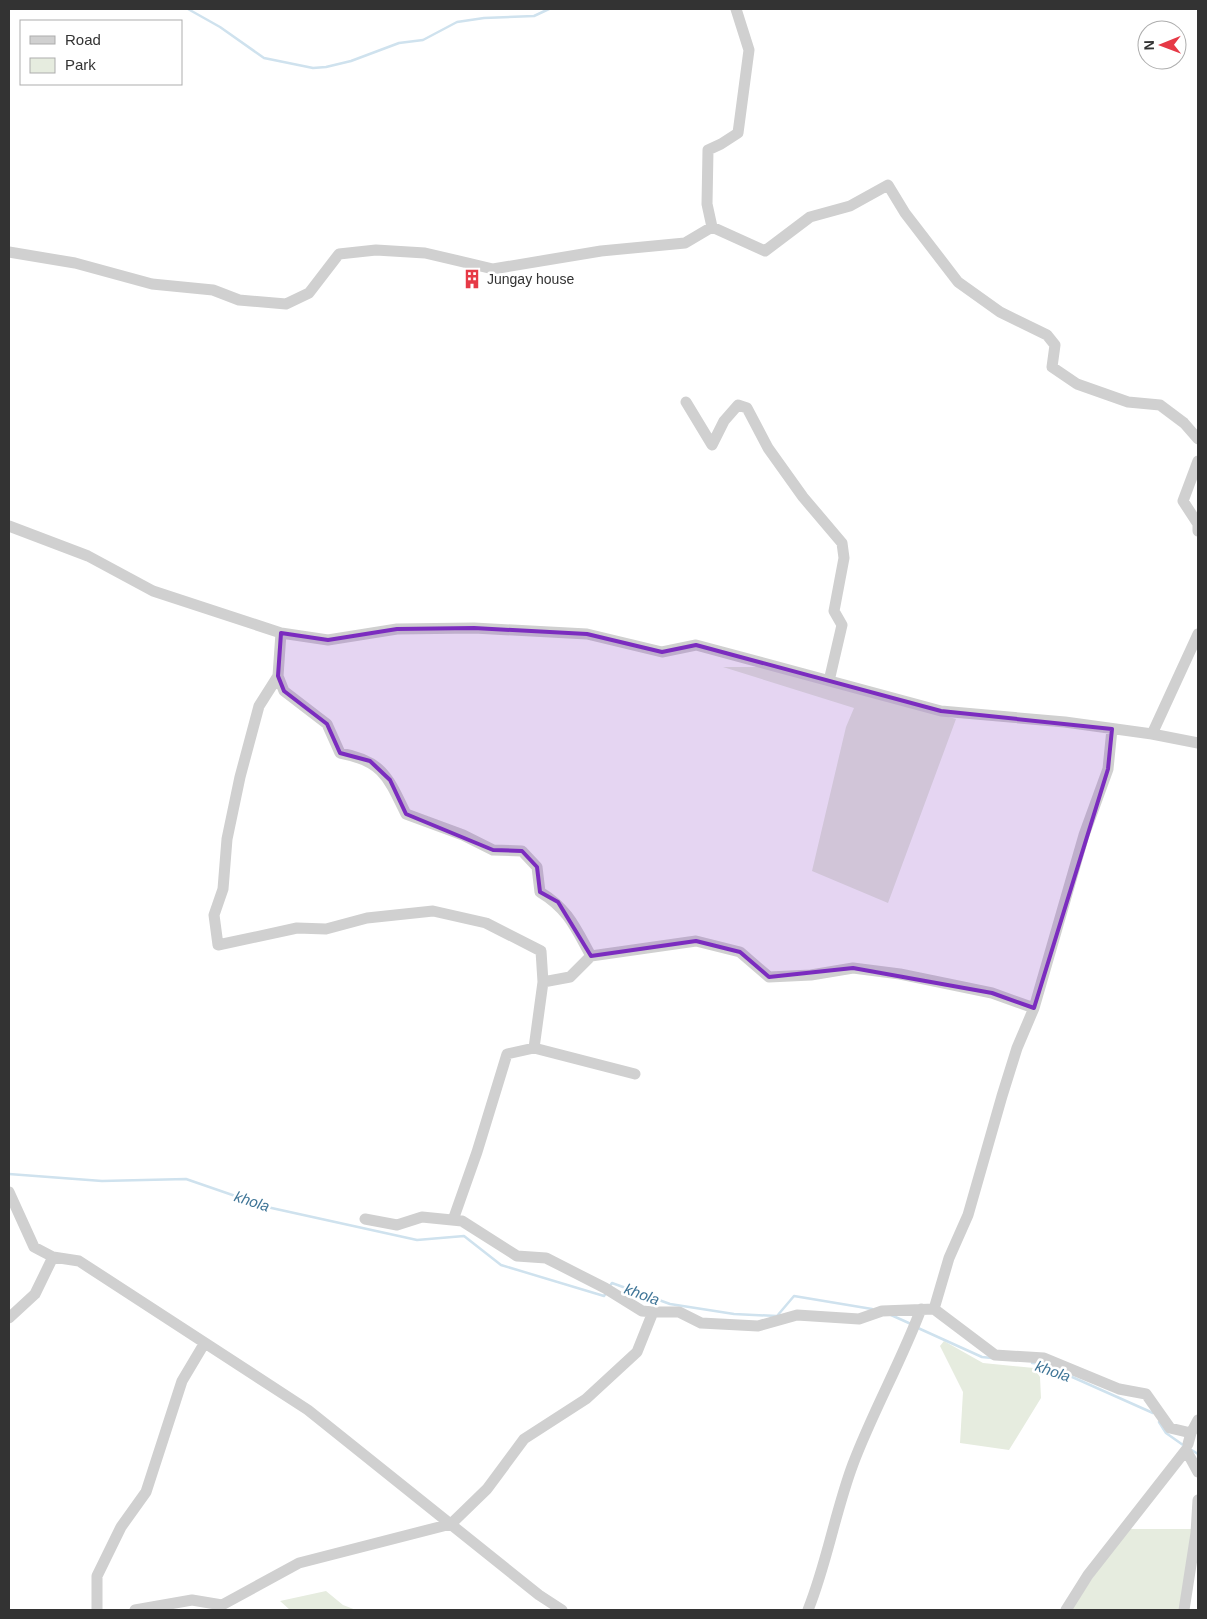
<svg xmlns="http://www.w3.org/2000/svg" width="1207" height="1619" font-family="Helvetica,sans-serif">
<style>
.green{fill:#e6ecdf}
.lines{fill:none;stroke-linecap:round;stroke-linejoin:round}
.stream{stroke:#cfe2ee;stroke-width:2.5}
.minor{stroke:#d0d0d0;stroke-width:11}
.marked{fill:#7b2cbf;fill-opacity:0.2;stroke:#7b2cbf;stroke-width:4;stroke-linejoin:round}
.labels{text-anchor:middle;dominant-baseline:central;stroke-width:5;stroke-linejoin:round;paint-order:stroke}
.poi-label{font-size:14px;fill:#333;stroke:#fff;text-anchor:start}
.water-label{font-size:15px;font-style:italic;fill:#3f7597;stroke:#fff}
</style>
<rect width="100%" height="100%" fill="#fff"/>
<path class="green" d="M723 667H767L956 719 888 903 812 871 846 727 854 708Z
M944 1341 983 1363 1034 1368 1040 1377 1041 1398 1009 1450 960 1443 963 1392 940 1346Z
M1125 1529H1193L1179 1610H1071Z
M326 1591 343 1605 356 1610H290L280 1601Z"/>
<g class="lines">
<path class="stream" d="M188 9 220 27 264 58 313 68 326 67 351 61 399 43 423 40 457 22 484 18 534 16 549 9
M9 1174 102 1181 186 1179 267 1207 417 1240 464 1236 501 1265 604 1296 607 1292
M609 1287 612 1283 670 1304 734 1314 777 1316 794 1296 872 1309
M891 1315 911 1324
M918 1328 982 1357 992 1358
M1032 1363 1043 1364 1153 1413
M1159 1422 1166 1433 1183 1445
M1190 1449 1198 1454"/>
<path class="minor" d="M712 227 707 204 708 150 721 144 738 133 749 50 736 9
M9 252 75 263 152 284 213 290 239 300 286 304 309 293 339 254 376 250 425 253 493 269 601 251 685 243 712 227 765 251 810 217 850 206 888 185 905 213 958 282 1000 312 1047 335 1055 345 1052 367 1077 384 1128 402 1160 405 1184 423 1198 439
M686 402 712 445 724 421 738 405 747 408 768 448 803 497 842 543 844 558 834 611 842 625 829 681
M1198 461 1183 501 1198 524V531
M9 526 88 556 153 591 281 633 328 640 397 629 474 628 587 634 662 652 696 645 941 711 1065 722 1152 734 1198 743
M281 633 278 676 284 691 327 724 340 753C383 761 388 777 406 814L463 835 493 850 522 851 537 867 540 892C568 909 575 927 591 956L696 941 740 952 769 977 811 975 853 968 900 974 992 993 1034 1008
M278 676 259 706 240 777 227 839 223 889 214 915 218 945 297 928 326 929 367 918 433 911 486 923 541 951 543 982
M1152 734 1198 634
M534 1048 635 1074
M9 1192 34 1247 53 1257 79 1261 308 1410 539 1595 562 1610
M365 1219 397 1225 422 1217 462 1221 517 1256 546 1258 605 1288 642 1311 653 1312
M453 1220 477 1152 507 1054 534 1048 543 982 570 977 591 956
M934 1309 995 1355 1044 1358 1119 1389 1146 1394 1170 1428 1191 1433
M9 1318 35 1294 53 1257
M1188 1444 1191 1433 1198 1420
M97 1610V1576L121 1527 146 1492 182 1381 204 1344
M135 1610 192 1600 222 1605
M218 1610 222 1605 299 1563 451 1524 487 1489 524 1439 586 1399 637 1352 653 1312H679L701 1323 758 1326 797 1315 859 1319 882 1311 934 1309 949 1258 968 1215 1002 1096 1017 1048 1034 1008 1084 835 1108 769 1112 729
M808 1610C827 1563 835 1512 853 1464 873 1411 901 1362 921 1309
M1066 1610 1088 1575 1186 1450 1198 1472
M1184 1610 1196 1533 1198 1500"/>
</g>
<path class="marked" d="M474 628 587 634 662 652 696 645 941 711 1112 729 1108 769 1034 1008 992 993 853 968 769 977 740 952 696 941 591 956 558 902 540 892 537 867 522 851 493 850 406 814 390 780 370 761 340 753 327 724 284 691 278 676 281 633 328 640 397 629Z"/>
<defs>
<symbol id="building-bare" viewBox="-9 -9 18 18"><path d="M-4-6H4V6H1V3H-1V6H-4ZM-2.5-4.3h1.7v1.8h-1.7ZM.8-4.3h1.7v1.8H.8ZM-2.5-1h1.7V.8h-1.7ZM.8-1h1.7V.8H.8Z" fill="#e63946" stroke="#fff" stroke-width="2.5" paint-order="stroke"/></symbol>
</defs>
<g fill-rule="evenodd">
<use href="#building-bare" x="458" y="265" width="28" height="28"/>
</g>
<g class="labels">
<g class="poi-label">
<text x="487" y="279">Jungay house</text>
</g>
<g class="water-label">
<text transform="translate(252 1201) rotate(18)">khola</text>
<text transform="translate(642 1294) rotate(20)">khola</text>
<text transform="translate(1053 1371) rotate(19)">khola</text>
</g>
</g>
<rect width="1207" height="1619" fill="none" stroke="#333333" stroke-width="20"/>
<rect x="20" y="20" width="162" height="65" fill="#ffffff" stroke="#adadad"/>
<rect x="30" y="36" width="25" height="8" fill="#d0d0d0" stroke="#adadad"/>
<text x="65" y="45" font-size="15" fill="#333333">Road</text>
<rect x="30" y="58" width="25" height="15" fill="#e6ecdf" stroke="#adadad"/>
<text x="65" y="70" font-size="15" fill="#333333">Park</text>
<g transform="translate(1162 45) rotate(269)"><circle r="24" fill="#ffffff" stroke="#adadad"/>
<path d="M0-4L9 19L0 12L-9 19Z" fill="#e63946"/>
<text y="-8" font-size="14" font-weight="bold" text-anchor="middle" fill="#333333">N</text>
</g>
</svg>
